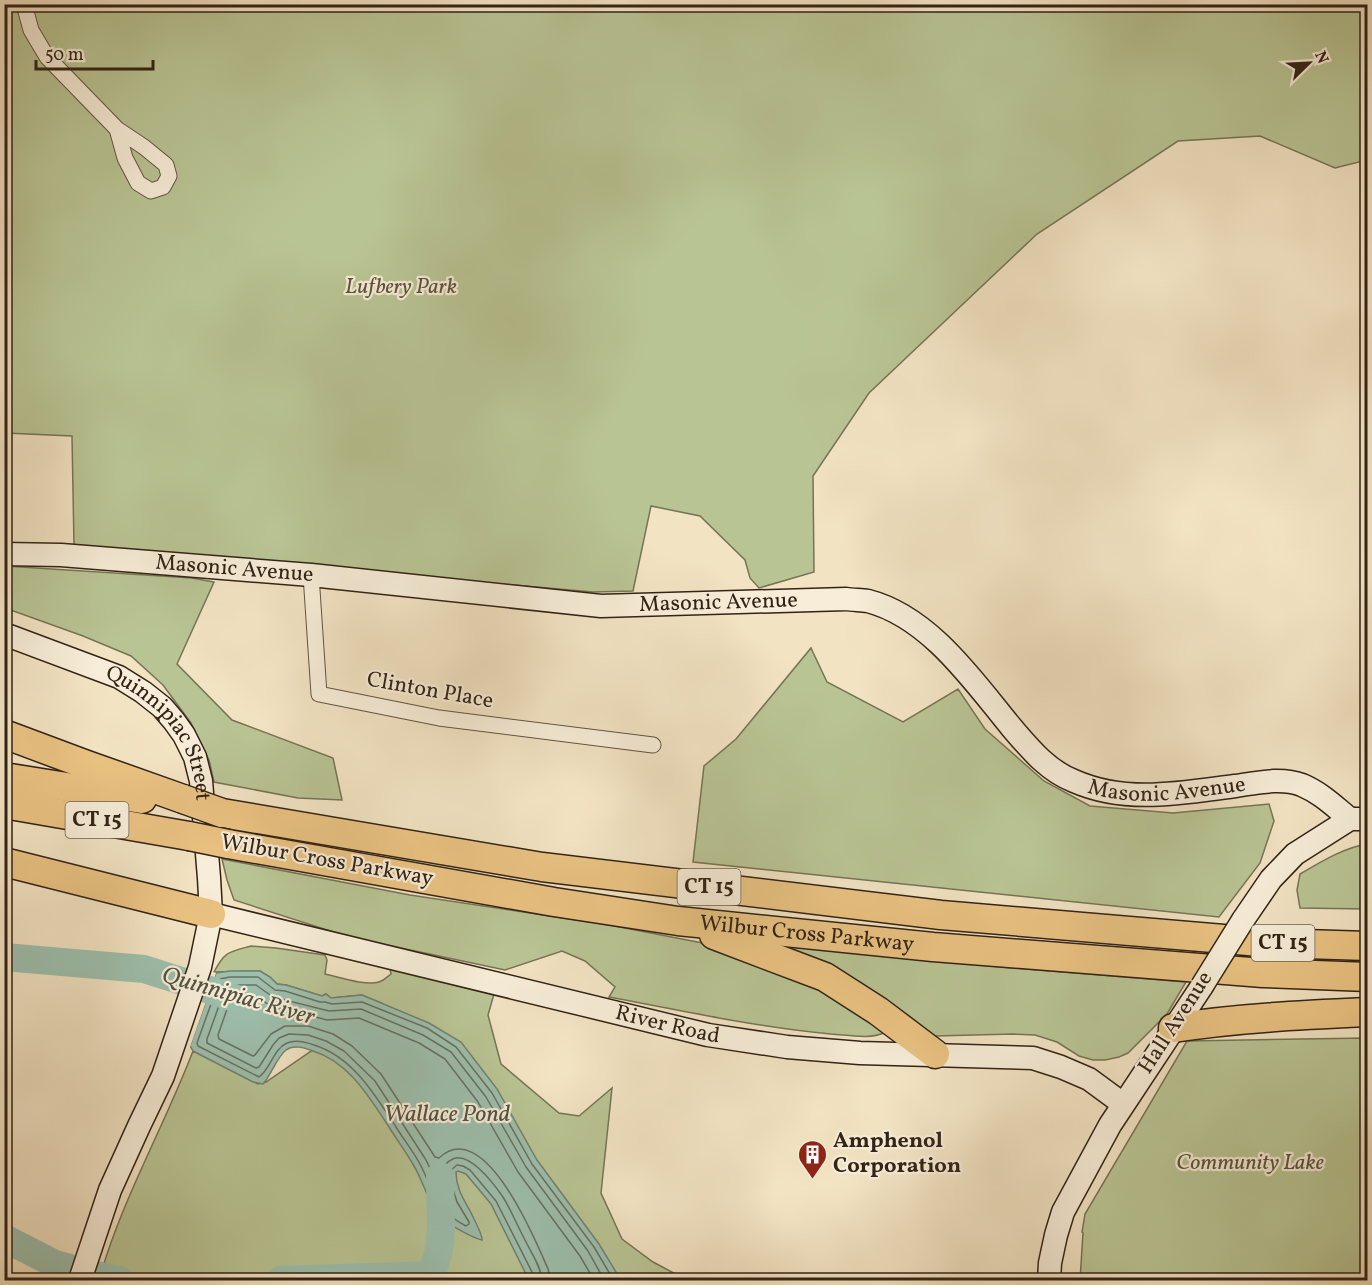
<svg xmlns="http://www.w3.org/2000/svg" width="1372" height="1285" font-family="Vollkorn,serif">
<style>
.green{fill:#b9c494;stroke:#767455;stroke-width:1.5}
.water{fill:#9dbfad;stroke:#728171;stroke-width:1.5}
.pier{fill:#f2e3c3}
.lines{fill:none;stroke-linecap:round;stroke-linejoin:round}
.shore{stroke:#687162;stroke-width:1.5}
.river{stroke:#9dbfad;stroke-width:28}
.street-casing{stroke:#625341;stroke-width:17}
.secondary-casing{stroke:#322316;stroke-width:25}
.highway-casing{stroke:#322316;stroke-width:31}
.street{stroke:#f7edd8;stroke-width:15}
.secondary{stroke:#f7edd8;stroke-width:22}
.highway{stroke:#e9c282;stroke-width:28}
.secondary-bridge-casing{stroke:#322316;stroke-width:25;stroke-linecap:butt}
.highway-bridge-casing{stroke:#322316;stroke-width:31;stroke-linecap:butt}
.secondary-bridge{stroke:#f7edd8;stroke-width:22}
.highway-bridge{stroke:#e9c282;stroke-width:28}
.labels{text-anchor:middle;dominant-baseline:central;stroke-width:4.5;stroke-linejoin:round;paint-order:stroke}
.shield{fill:#f7edd8;stroke:#6d6050;stroke-width:1.5}
.shield-label{font-size:21px;font-weight:bold;fill:#322316}
.park-label{font-size:22px;font-style:italic;fill:#5a533c;stroke:#f7edd8}
.street-label{font-size:22px;fill:#322316;stroke:#f7edd8}
.poi-label{font-size:22px;font-weight:bold;fill:#322316;stroke:#f7edd8;text-anchor:start}
.water-label{font-size:24px;font-style:italic;fill:#525243;stroke:#f7edd8}
</style>
<rect width="100%" height="100%" fill="#f2e3c3"/>
<filter id="stains"><feTurbulence type="fractalNoise" baseFrequency=".00333" numOctaves="4"/><feColorMatrix values="0 0 0 0 .2 0 0 0 0 .09 0 0 0 0 .02 0 0 0 .5 -.17"/></filter>
<radialGradient id="worn" r=".72"><stop offset=".6" stop-color="#630" stop-opacity="0"/><stop offset="1" stop-color="#630" stop-opacity=".3"/></radialGradient>
<path class="green" d="M4 5H1367V160L1335 168 1260 136 1178 141 1037 234 869 393 813 476 814 572 759 588 750 578 745 560 700 516 651 506 633 591 593 592 74 546 72 436 5 433Z
M5 566 192 578 214 582 177 664 232 720 333 758 342 800 298 798 214 782 209 760 191 723 163 685 131 656 83 636 5 608Z
M811 648 827 682 903 722 958 689 985 729 1044 781 1090 806 1173 813 1269 804 1274 821 1260 863 1219 917 693 862 704 766 736 739Z
M1367 844V909L1300 908 1297 890 1300 874C1321 862 1343 848 1367 844Z
M222 859 410 895 604 924 708 944 817 984 886 1032C871 1040 848 1035 831 1034 756 1027 683 1011 609 997L615 987 585 961 562 951 505 970 349 937 234 900 227 880Z
M794 945 1000 967 1186 982 1167 1014 1128 1053 1119 1057 1105 1060H1093L1079 1056 1057 1042 1035 1035 1013 1034 935 1036 787 950Z
M251 946 276 948 325 955 327 960 325 974C339 977 365 986 379 982 383 981 387 977 391 974L390 969 494 994 488 1015 501 1064 559 1113 579 1116 612 1088 601 1193 622 1239 653 1262 687 1280H99C121 1201 164 1127 193 1051L258 1084 266 1082 381 1003 362 995 331 998 326 994 322 996 286 985 277 984 270 977 260 971 214 972C225 951 229 952 251 946Z
M1367 1038V1280H1080L1083 1233 1082 1232 1085 1214 1187 1041Z"/>
<path class="water" d="M230 971H260L270 977 277 984 286 985 322 996 326 994 331 998 362 995 429 1023 461 1042 497 1089 537 1160 599 1244 616 1272 617 1280H529L491 1204 466 1174 458 1171 456 1172C456 1192 467 1203 474 1219 477 1225 480 1231 482 1238V1240C473 1238 449 1225 442 1218 428 1203 424 1183 414 1166 406 1152 397 1140 389 1127 369 1097 349 1062 313 1051 305 1048 294 1044 286 1050 277 1057 271 1075 263 1084L253 1082 193 1051 190 1046 216 973Z"/>
<path class="pier" d="M213 972 216 973 189 1050 187 1045Z"/>
<g class="lines">
<path class="shore" d="M534 1280V1276L496 1201 470 1170 463 1166 457 1165 451 1170 450 1180 457 1202 469 1222V1224L466 1226C435 1210 435 1194 421 1166 414 1152 404 1140 396 1127 375 1095 353 1057 314 1045 306 1042 296 1039 287 1043 273 1049 271 1069 259 1077L198 1046 197 1043 220 979 230 977H258L275 990 285 991 320 1002H325L332 1004 362 1002 427 1028 456 1047 492 1093 532 1164 594 1247 610 1274 611 1280
M542 1280C541 1266 530 1251 524 1238 517 1225 511 1210 503 1197 494 1184 468 1149 451 1160 441 1165 442 1175 443 1184L440 1186 438 1185 426 1160 375 1081 344 1051 326 1041 308 1035 289 1034 279 1038 273 1045 259 1067 256 1068 207 1043V1039L226 986 231 985H256L273 997 329 1011 361 1009 423 1035 451 1052 486 1097 526 1167 588 1251 602 1276 603 1280
M551 1280 548 1269C535 1239 484 1115 439 1158L435 1157 381 1074 352 1046 333 1034 308 1026H285L271 1034 255 1055 253 1056 219 1039 218 1035 232 995 254 994 269 1005 327 1020 359 1018 419 1043 445 1059 478 1102 518 1172 580 1256 594 1280"/>
<path class="river" d="M4 957 144 969 247 1002
M4 1238 55 1264 115 1280H120
M280 1280 431 1275
M430 1280 439 1250 441 1229 440 1176"/>
<defs>
<path id="street" d="M24 4 31 30 47 57 117 129 144 147 166 165 169 176 163 187 151 191 138 183 125 158 117 129
M311 575 319 694 439 718 653 745"/>
<g id="secondary">
<path id="s1" d="M4 554 61 555 311 575 601 606 846 599C853 600 861 600 868 601 930 617 974 682 1012 728 1030 749 1048 771 1074 781 1126 804 1181 793 1235 786 1256 783 1281 777 1302 785 1321 793 1335 807 1350 819"/>
<path id="s2" d="M4 634 119 677 143 692 162 707 174 721 184 735 195 757 201 781 209 878 211 914 200 967 163 1076 139 1126 110 1190 80 1280"/>
<path id="s3" d="M211 914 708 1035 787 1047 860 1053 1033 1058 1061 1067 1089 1079 1123 1104"/>
<path d="M1243 920 1271 879 1295 854 1350 819H1368"/>
<path d="M1049 1280 1050 1263 1056 1235 1063 1212 1110 1125 1202 986"/>
</g>
<g id="highway">
<path d="M4 734 87 765 183 799"/>
<path d="M4 777 142 799"/>
<path d="M4 804 189 836"/>
<path d="M222 813 542 867 941 915 1272 943 1368 946"/>
<path id="s4" d="M228 844 554 902 678 921 933 947 1263 973 1368 977"/>
<path d="M4 862 211 914"/>
<path d="M714 935 825 977 878 1011 935 1054"/>
<path d="M1173 1028C1237 1018 1303 1015 1368 1012"/>
</g>
</defs>
<use href="#street" class="street-casing"/>
<use href="#secondary" class="secondary-casing"/>
<use href="#highway" class="highway-casing"/>
<use href="#street" class="street"/>
<use href="#secondary" class="secondary"/>
<use href="#highway" class="highway"/>
<defs>
<path id="secondary-bridge" d="M1202 986 1243 920"/>
<path id="highway-bridge" d="M183 799 222 813
M189 836 228 844"/>
</defs>
<use href="#secondary-bridge" class="secondary-bridge-casing"/>
<use href="#highway-bridge" class="highway-bridge-casing"/>
<use href="#secondary-bridge" class="secondary-bridge"/>
<use href="#highway-bridge" class="highway-bridge"/>
</g>
<defs>
<symbol id="building-pin" viewBox="-11 -11 22 30"><path d="M0 17L-7.5 6A9.5 9.5 0 1 1 7.5 6Z" fill="#8f2418" stroke="#f7edd8"/><path d="M-4-6H4V6H1V3H-1V6H-4ZM-2.5-4.3h1.7v1.8h-1.7ZM.8-4.3h1.7v1.8H.8ZM-2.5-1h1.7V.8h-1.7ZM.8-1h1.7V.8H.8Z" fill="#fff"/></symbol>
</defs>
<g fill-rule="evenodd">
<use href="#building-pin" x="796" y="1138" width="33" height="45"/>
</g>
<g class="labels">
<g class="shield">
<rect x="65.5" y="802" width="63" height="36" rx="4.5"/>
<rect x="677.5" y="869" width="63" height="36" rx="4.5"/>
<rect x="1251.5" y="925" width="63" height="36" rx="4.5"/>
</g>
<g class="shield-label">
<text x="97" y="820">CT 15</text>
<text x="709" y="887">CT 15</text>
<text x="1283" y="943">CT 15</text>
</g>
<g class="park-label">
<text x="401" y="287">Lufbery Park</text>
<text x="1250" y="1163">Community Lake</text>
</g>
<g class="street-label">
<text stroke="none"><textPath href="#s1" startOffset="231">Masonic Avenue</textPath></text>
<text stroke="none"><textPath href="#s1" startOffset="717">Masonic Avenue</textPath></text>
<text transform="translate(430 691) rotate(10)">Clinton Place</text>
<text stroke="none"><textPath href="#s2" startOffset="195">Quinnipiac Street</textPath></text>
<text stroke="none"><textPath href="#s1" startOffset="1239">Masonic Avenue</textPath></text>
<text transform="translate(327 861) rotate(10)">Wilbur Cross Parkway</text>
<text stroke="none"><textPath href="#s4" startOffset="586">Wilbur Cross Parkway</textPath></text>
<text transform="translate(1176 1023) rotate(-57)">Hall Avenue</text>
<text stroke="none"><textPath href="#s3" startOffset="470">River Road</textPath></text>
</g>
<g class="poi-label">
<text x="833" y="1141">Amphenol<tspan x="833" dy="25">Corporation</tspan></text>
</g>
<g class="water-label">
<text transform="translate(238 997) rotate(16)">Quinnipiac River</text>
<text x="447" y="1115">Wallace Pond</text>
</g>
</g>
<rect width="1372" height="1285" fill="none" stroke="#f2e3c3" stroke-width="24"/>
<rect x="6" y="6" width="1360" height="1273" fill="none" stroke="#322316" stroke-width="3"/>
<rect x="12" y="12" width="1348" height="1261" fill="none" stroke="#322316" stroke-width="1.5"/>
<g transform="translate(1309 63) rotate(66)" stroke="#f7edd8" stroke-width="4.5" paint-order="stroke">
<path d="M0-4.5L10 22L0 15L-10 22Z" fill="#322316"/>
<text y="-9" font-size="16" font-weight="bold" text-anchor="middle" fill="#322316">N</text>
</g>
<path d="M36 60v9h117v-9" fill="none" stroke="#322316" stroke-width="3"/>
<text x="45" y="60" font-size="18" fill="#322316" stroke="#f7edd8" stroke-width="4.5" paint-order="stroke">50 m</text>
<rect width="100%" height="100%" filter="url(#stains)"/>
<rect width="100%" height="100%" fill="url(#worn)"/>
</svg>
